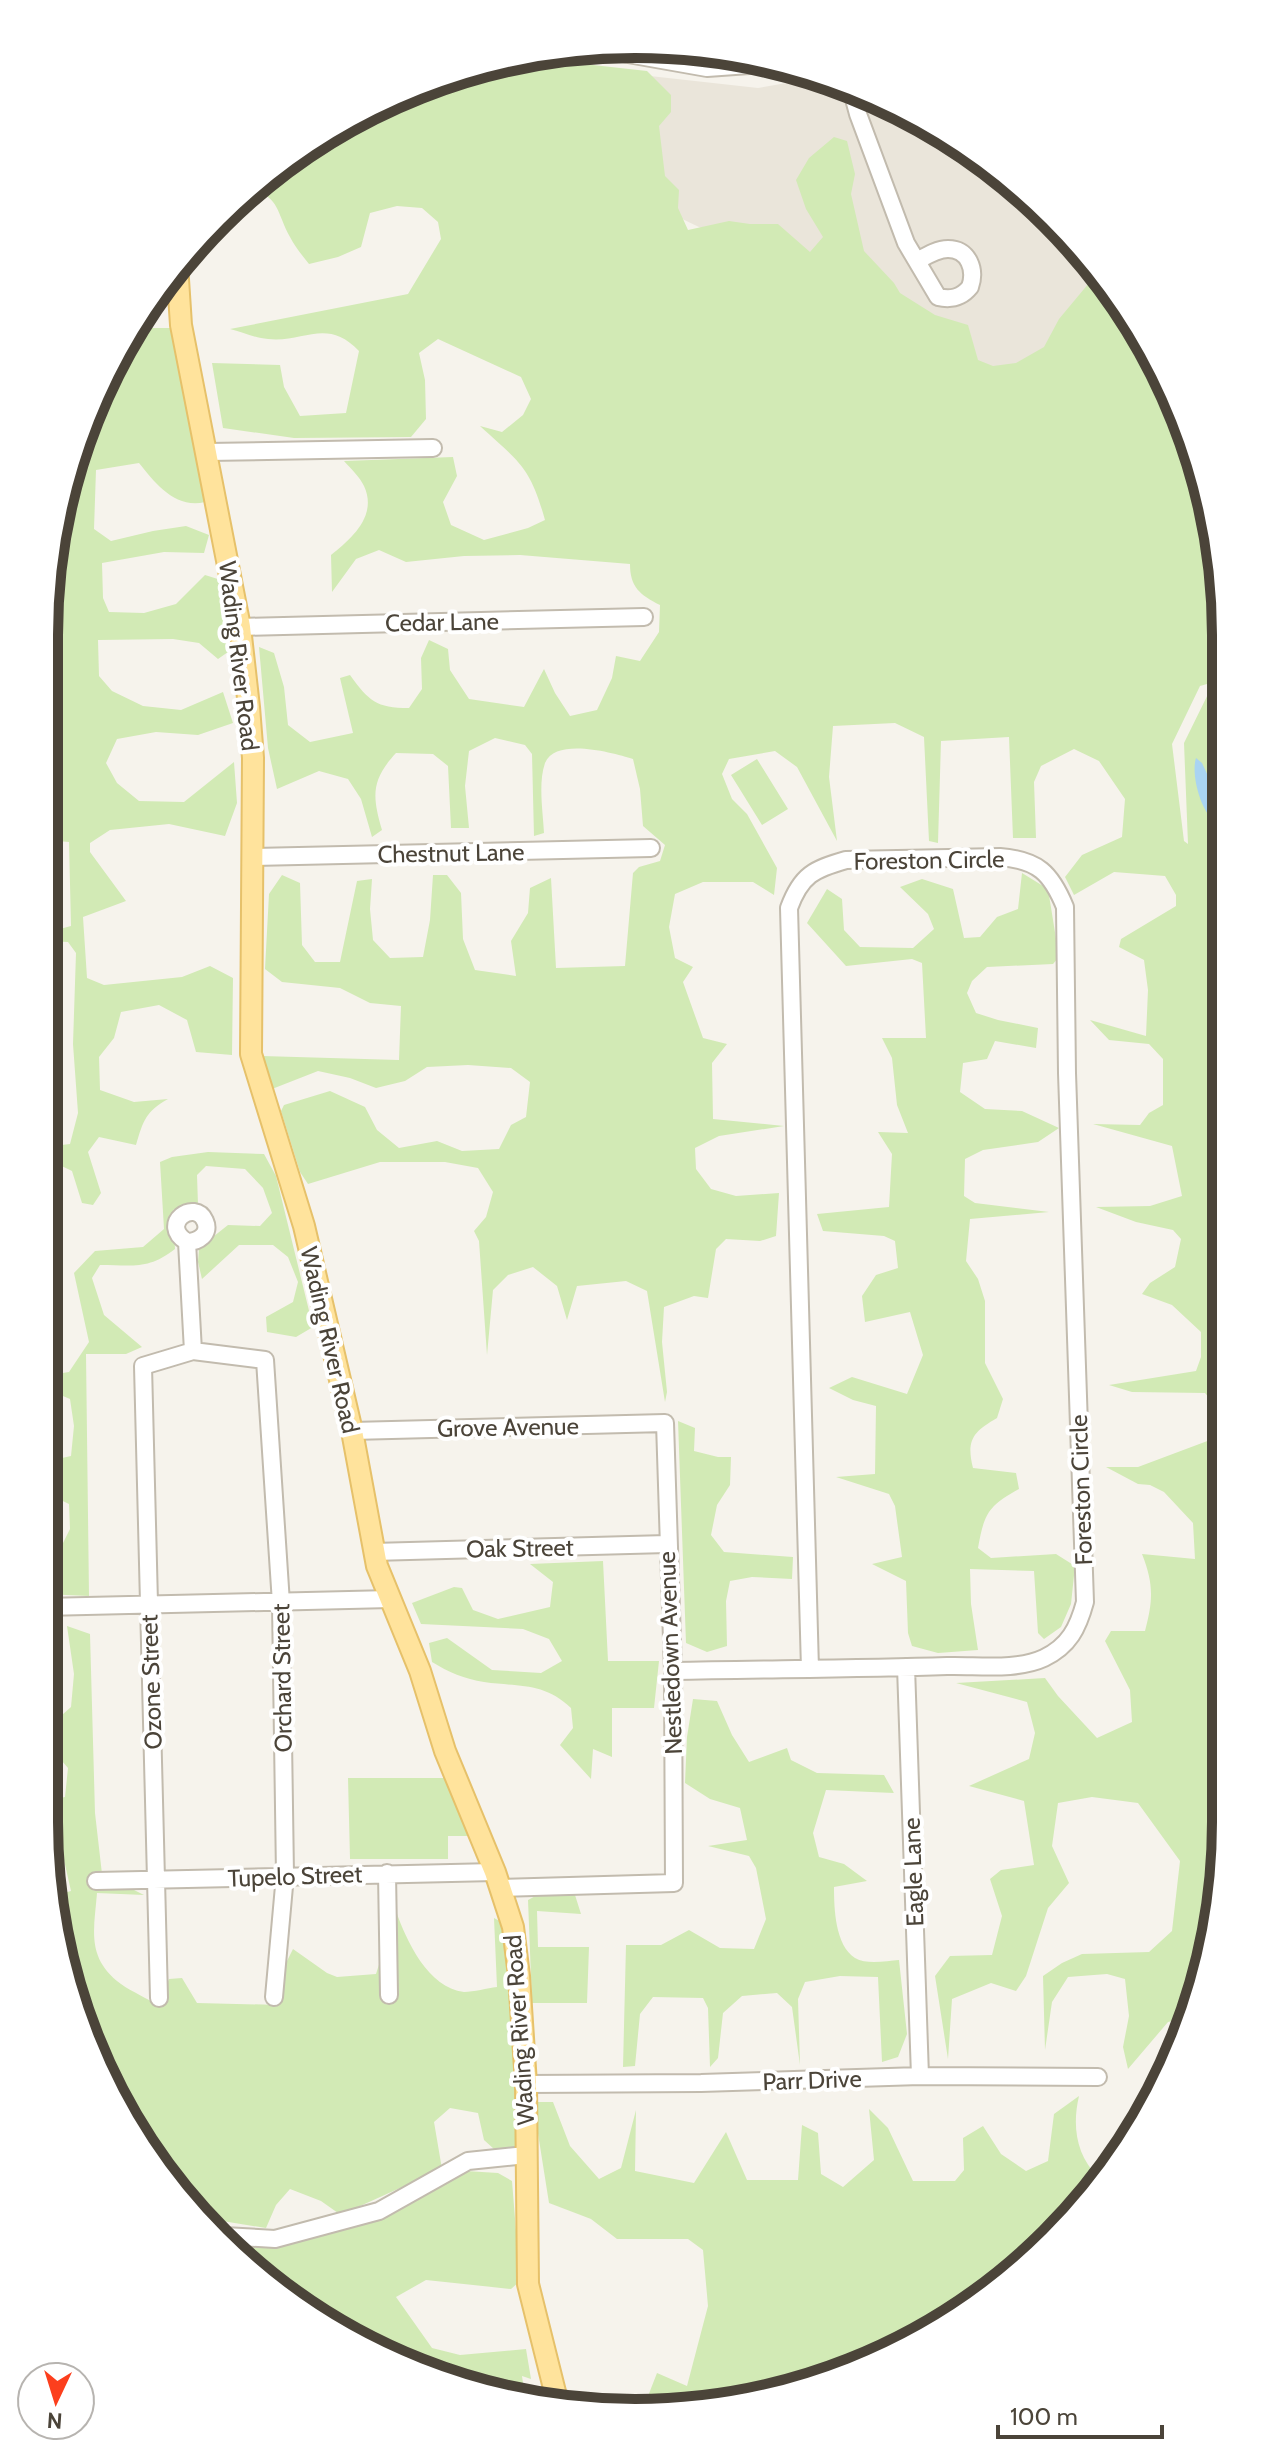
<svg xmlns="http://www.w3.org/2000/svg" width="1270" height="2457" font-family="Cabin,sans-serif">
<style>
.residential{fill:#eae5da}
.green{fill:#d2eab5;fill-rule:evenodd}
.water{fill:#a9d4f2}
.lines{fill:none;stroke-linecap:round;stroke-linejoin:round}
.minor-casing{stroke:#c2bbae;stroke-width:20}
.major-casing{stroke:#e6c16a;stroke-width:24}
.minor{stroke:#fff;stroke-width:16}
.major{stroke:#ffe39c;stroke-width:20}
.labels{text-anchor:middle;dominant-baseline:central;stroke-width:8;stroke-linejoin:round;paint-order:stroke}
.street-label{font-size:24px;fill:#4b4439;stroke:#fff}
.rim{fill:none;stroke:#4b4439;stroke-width:10}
</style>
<rect width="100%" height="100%" fill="#f6f3ec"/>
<path class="residential" d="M632 74 758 88 821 77 897 105 1024 190 1104 276 1145 346 989 377 841 295 628 193Z"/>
<path class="green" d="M593 65 647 71 671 95V112L659 126 665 176 679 190 678 208 688 230 729 221 750 224H778L810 252 823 237 806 209 796 180 809 158 834 137 847 141 855 174 851 194 864 251 894 283 900 293 935 315 968 325 978 360 993 366 1016 363 1044 347 1059 319 1089 283 1083 253 1104 276 1181 409 1221 557V571L1195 494 1221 585 1222 1061 1220 1060 1222 1068 1225 1860 1206 1975 1187 2025 1182 2019 1168 2022 1128 2069 1123 2047 1129 2016 1125 1979 1107 1974 1068 1977 1052 2002 1045 2050 1043 1976 1062 1963 1082 1954 1149 1952 1172 1931 1180 1861 1138 1803 1092 1797 1058 1803 1052 1846 1069 1883 1048 1908 1026 1976 1016 1991 991 1983 952 1999 948 2059 935 1976 950 1956 992 1955 1002 1916 990 1879 1001 1870 1034 1865 1024 1801 969 1786 1029 1759 1035 1733 1027 1702 956 1683 1045 1678 1058 1696 1097 1738 1132 1722 1130 1690 1105 1641 1111 1631H1145C1153 1601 1154 1584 1142 1554L1195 1559 1193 1523 1164 1492 1150 1485 1138 1484 1106 1467H1138L1218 1437 1221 1412 1205 1393 1132 1392 1109 1385 1196 1371 1201 1357V1332L1172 1305 1142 1294 1150 1283 1175 1267 1181 1239 1173 1230 1136 1222 1096 1207 1150 1206 1182 1196 1172 1146 1093 1124 1140 1125 1149 1113 1163 1105V1059L1149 1044 1109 1040 1090 1020 1146 1036 1148 990 1144 960 1119 947 1121 939 1176 906V895L1165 876 1114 872 1074 895 1065 877 1082 855 1122 837 1125 799 1099 761 1074 749 1041 766 1034 782 1036 838H1013L1009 737 941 741 938 843 929 841 924 737 895 723 833 726 829 777 837 841 797 767 775 751 729 759 722 774 732 799 747 814 777 868 774 895 753 882H703L675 894 669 927 675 958 693 967 683 982 703 1038 727 1044 712 1063 713 1119 784 1126 719 1136 695 1148 696 1169 711 1189 736 1196 779 1193 776 1236 760 1241 726 1239 716 1249 708 1298 694 1296 664 1307 662 1342 667 1392 665 1402 647 1291 626 1281 577 1286 567 1320 557 1286 533 1267 508 1275 493 1290 487 1355 479 1241 474 1231 486 1217 493 1192 478 1168 445 1162H380L308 1184 300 1172 281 1111 284 1105 330 1091 365 1107 377 1130 399 1148 437 1141 462 1151 499 1149 511 1125 526 1117 530 1082 511 1068 468 1065 427 1067 405 1081 376 1088 350 1078 318 1071 272 1089 262 1056 399 1060 401 1006 370 1003 340 988 282 982 265 969 269 894 282 875 300 883 302 945 315 962H340L357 881 372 879 370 909 373 940 390 958 423 957 430 920 433 875H447L461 893 463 939 475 970 516 976 511 941 528 913 530 888 551 878 556 968 625 966 633 873 639 867 660 861 665 845 643 826 640 789 633 759C613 753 556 737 545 763 538 783 543 812 544 833L534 836 532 754 525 745 495 738 469 751 465 786 469 828H451L448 766 433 754 396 753C371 780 372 796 382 830L372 837 361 799 348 779 319 771 277 789 268 748 259 647 274 653 284 687 288 725 310 742 353 733 340 678 350 675C369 701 376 708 409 708L422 689 421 658 429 640 448 649 450 670 469 699 524 707 544 669 555 693 570 716 597 710 612 678 616 656 640 661 659 632 660 605C640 595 630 587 630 564L520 555 464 556 406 562 379 550 356 559 332 592 331 555C351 539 378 516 364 486 360 477 350 468 344 461L453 457 457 476 443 502 451 525 484 540 528 528 545 520C530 466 519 462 480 426L502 432 523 415 531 399 521 377 438 339 419 353 425 380 426 419 411 437 294 438 223 428 212 363 280 365 284 387 300 416 346 413 359 351C327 317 304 343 268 339 255 338 242 332 230 329L408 294 441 239 438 222 422 208 397 206 370 213 361 247 338 257 309 264C302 255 295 247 290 237 276 212 279 191 245 192L340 123 445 75 479 67ZM1214 682 1184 743 1188 844 1184 841 1172 744 1200 686Z
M133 328H171L176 332 177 364 205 502C175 509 155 483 139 463L96 470 94 529 111 541 153 531 186 526 209 535 204 553 164 552 102 563 103 598 109 612 144 613 176 604 205 575 221 580 228 652 218 659 199 643 173 639 98 640 99 676 112 691 143 706 181 710 223 692 233 723 198 735 156 732 117 739 106 763 117 783 139 801 184 802 234 762 237 803 225 836 169 824 110 830 90 843V852L126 901 83 917 87 978 104 985 182 977 210 966 233 978 232 1055 196 1052 187 1020 159 1005 121 1012 114 1038 99 1057 100 1090 134 1102 168 1099C146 1111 143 1121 136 1145L99 1137 88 1152 101 1193 93 1205 82 1203 72 1171 45 1158V1147L70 1144 78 1113 73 1044 76 953 68 942 45 941V933L71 926 69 842 45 840V797L47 791 45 733 60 687 49 666 45 665V632L48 631V582L64 482 105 373Z
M757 759 788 809 762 825 731 775Z
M1022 873 1048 889 1059 957 1053 964 987 967 972 981 967 993 976 1013 998 1020 1038 1028 1036 1048 995 1041 987 1059 963 1063 960 1092 985 1109 1022 1111 1059 1128 1038 1142 983 1150 965 1159 964 1196 975 1203 1049 1212 970 1219 966 1261 978 1279 985 1301V1363L1003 1399 997 1418C973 1432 966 1440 973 1468L1016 1473 1019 1489C988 1506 984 1514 978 1548L991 1558 1056 1554 1075 1566 1071 1604 1061 1627 1044 1639 1038 1633 1034 1571 970 1569 971 1604 978 1650 938 1653 912 1646 908 1633 906 1581 872 1564 902 1557 895 1506 889 1494 836 1477 875 1474 876 1406 853 1400 829 1388 852 1377 907 1394 923 1355 910 1312 865 1322 862 1296 876 1275 898 1268 895 1241 884 1236 823 1231 817 1214 889 1207 892 1154 878 1132 908 1133 897 1105 892 1058 882 1038H926L922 963 912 959 846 966 807 923 827 889 842 899 844 930 860 947 913 948 934 929 928 914 900 887 922 879 953 889 964 938 980 937 997 917 1018 909Z
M208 1152 264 1154 276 1176 313 1327 296 1337 267 1332 266 1317 293 1302 298 1282 288 1257 273 1245H239L202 1279 198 1262 199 1248 228 1225 260 1226 272 1213 263 1188 245 1169 206 1166 197 1175 198 1205 187 1204 173 1210 175 1249C148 1270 133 1265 100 1265L92 1278 104 1315 142 1347 126 1354H86L89 1596 44 1594V1565L54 1561 70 1529 69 1504 44 1492V1462L71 1456 74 1426 70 1399 44 1388V1376L69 1372 89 1342 74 1273 95 1251 143 1247 164 1229 160 1162 172 1157Z
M678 1421 695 1428 694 1451 718 1457H731L730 1485 717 1505 711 1535 724 1552 793 1557 792 1579 752 1577 730 1581 726 1601 727 1646 707 1652 686 1643Z
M603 1561 608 1661H659L654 1708H612V1757L593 1749 591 1779 560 1745 573 1728 571 1708C544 1682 519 1687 484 1682 465 1679 448 1672 432 1662L429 1643 447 1638 492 1670 541 1673 562 1661 549 1639 523 1629 421 1624 412 1603 454 1587 462 1588 473 1610 498 1619 550 1607 553 1582 530 1564Z
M67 1626 90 1634 95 1813 102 1874 144 1895 97 1893C94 1930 86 1958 121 1984 132 1992 147 1998 159 2006L169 1979 182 1978 197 2003 280 2005 284 1967 293 1949 327 1973 337 1977 376 1974 396 1911C406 1940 428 1988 464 1992 474 1992 487 1988 497 1987L494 1918 505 1924 511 1986 517 2140 514 2149H494L484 2140 478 2113 450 2108 434 2122 442 2169 358 2207 338 2213 321 2201 290 2189 276 2205 266 2228 204 2218 166 2182 75 2012 69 1971 73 1959 62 1928 56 1895 71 1891 61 1847 46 1835 44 1802 65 1797 68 1768 44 1740V1721L53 1723 71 1707 74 1674Z
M693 1699 717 1701 732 1735 749 1762 787 1748 791 1760 817 1773 884 1775 894 1793 826 1790 813 1833 819 1857 844 1864 867 1881 834 1887C834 1908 835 1945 855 1958 867 1965 886 1961 899 1960L907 2034 898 2057 882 2062 878 1977 840 1976 805 1982 798 1999 800 2065 792 2007 777 1993 742 1996 723 2013 718 2058 710 2067 708 2008 703 1998 653 1997 640 2014 635 2066 623 2067 626 1945H661L689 1930 720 1948 754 1949 766 1919 756 1868 749 1856 708 1846 747 1840 740 1808 710 1799 685 1783 687 1737Z
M348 1778H446L472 1836H448V1859H350Z
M541 1893 575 1895 581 1914 537 1911 538 1947H589L587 2003H532L528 1900Z
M1079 2096C1072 2126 1076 2155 1098 2177L1053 2240 896 2352 788 2393 674 2412 643 2409 657 2373 687 2386 708 2306 703 2250 688 2239H617L591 2219 549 2203 533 2102H553L570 2146 599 2179 621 2168 636 2110 635 2171 694 2183 726 2132 747 2180H798L802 2125 818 2133 821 2174 843 2187 874 2160 869 2109 888 2128 913 2181H955L964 2170 963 2138 983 2126 1001 2154 1026 2171 1048 2161 1054 2114Z
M466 2171 498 2173 512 2181 520 2281 511 2289 426 2280 396 2297 432 2348 460 2355 526 2349 531 2379 522 2376 525 2397 482 2393 307 2314 230 2242 275 2243Z"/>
<path class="water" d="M1196 758 1202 763 1208 776 1222 786V804L1216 806 1214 818 1212 819C1200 807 1191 774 1196 758Z"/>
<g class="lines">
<defs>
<path id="minor" d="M548 51H611L707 68 780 63
M851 88 858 114 906 243 938 297C951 300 961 298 970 287 976 270 969 249 948 249 937 249 926 256 917 261
M208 452 433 448
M240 627 644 617
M251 857 651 848
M187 1242C198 1242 211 1234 205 1221 195 1198 158 1224 187 1242L193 1351
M352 1431 665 1423 673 1671 674 1883 501 1888
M373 1552 667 1544
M44 1607 391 1599
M906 1667 920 2076
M673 1671C764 1669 856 1669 947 1666 977 1665 1016 1671 1044 1658 1069 1646 1078 1628 1085 1602L1067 1073 1065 907C1051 873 1038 860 1000 857L846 860C814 869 801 875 789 908L810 1669
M387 1873 389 1995
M96 1881 495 1872
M159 1998 143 1366 193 1351 265 1360 281 1603 285 1875 274 1997
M526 2084 701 2083 920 2076 1098 2077
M224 2236 275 2239 379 2211 468 2161 526 2155"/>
<path id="major" d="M177 264 181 325 240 627 249 707 253 758 251 1054 304 1226 352 1431 377 1566 420 1671 445 1751 495 1872 513 1927 519 1976 526 2084 528 2284 557 2400"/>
</defs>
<use href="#minor" class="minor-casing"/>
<use href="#major" class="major-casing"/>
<use href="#minor" class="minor"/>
<use href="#major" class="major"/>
</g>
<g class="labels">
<g class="street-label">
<text transform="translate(442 622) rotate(-1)">Cedar Lane</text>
<text transform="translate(239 656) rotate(83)">Wading River Road</text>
<text transform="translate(451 853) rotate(-1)">Chestnut Lane</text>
<text transform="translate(929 860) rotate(-1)">Foreston Circle</text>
<text transform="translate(330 1340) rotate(77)">Wading River Road</text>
<text transform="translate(508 1427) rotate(-1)">Grove Avenue</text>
<text transform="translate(1081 1490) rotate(-92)">Foreston Circle</text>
<text transform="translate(520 1548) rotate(-1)">Oak Street</text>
<text transform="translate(670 1653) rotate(-92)">Nestledown Avenue</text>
<text transform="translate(282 1678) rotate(-91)">Orchard Street</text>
<text transform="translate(151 1682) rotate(-92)">Ozone Street</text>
<text transform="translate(913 1872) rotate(-92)">Eagle Lane</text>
<text transform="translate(295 1876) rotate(-2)">Tupelo Street</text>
<text transform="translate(519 2030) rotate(-94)">Wading River Road</text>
<text transform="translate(812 2080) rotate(-2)">Parr Drive</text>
</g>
</g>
<path d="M0 0H1270V2457H0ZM635 58H635A577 577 0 0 1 1212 635V1822A577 577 0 0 1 635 2399H635A577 577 0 0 1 58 1822V635A577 577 0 0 1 635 58Z" fill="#fff" fill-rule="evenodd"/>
<path class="rim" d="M635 58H635A577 577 0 0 1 1212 635V1822A577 577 0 0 1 635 2399H635A577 577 0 0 1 58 1822V635A577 577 0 0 1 635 58Z"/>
<g transform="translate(56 2401) rotate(184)"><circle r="38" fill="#ffffff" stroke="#b7b4b0" stroke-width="2"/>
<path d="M0-6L14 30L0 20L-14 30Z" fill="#fc3f1d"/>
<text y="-12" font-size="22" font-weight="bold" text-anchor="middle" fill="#4b4439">N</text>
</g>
<path d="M998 2425v12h164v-12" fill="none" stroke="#4b4439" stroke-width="4"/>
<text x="1010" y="2425" font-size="24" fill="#4b4439" stroke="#ffffff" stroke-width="6" paint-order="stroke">100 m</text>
</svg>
